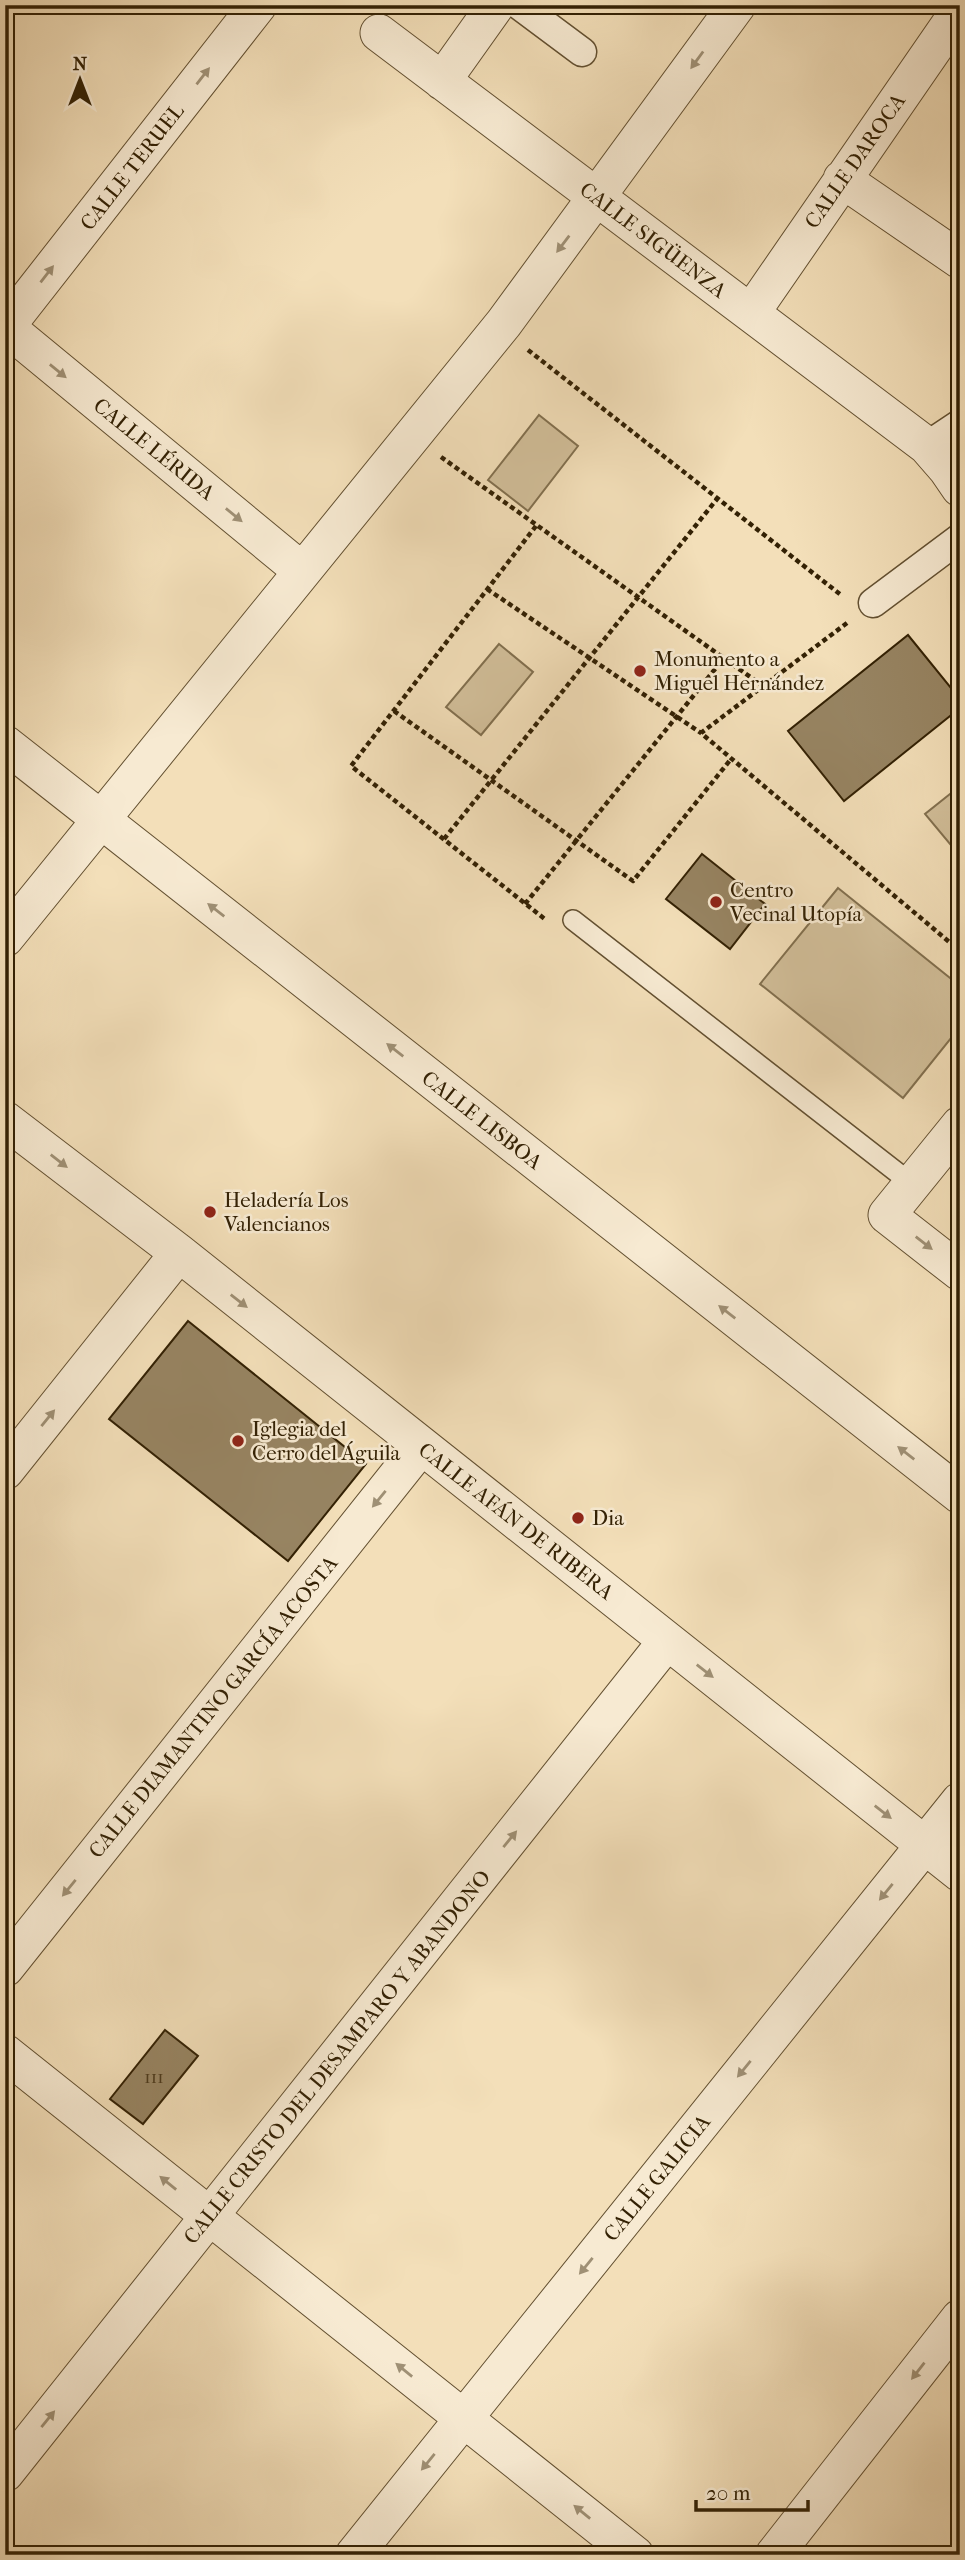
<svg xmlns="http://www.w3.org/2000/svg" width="965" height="2560" font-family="'IM FELL French Canon',serif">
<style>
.green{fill:#d2bf9a;stroke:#82704f;stroke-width:2}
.building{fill:#978462;stroke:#332104;stroke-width:2}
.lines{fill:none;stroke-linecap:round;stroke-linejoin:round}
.service-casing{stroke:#635031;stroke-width:22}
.pedestrian-casing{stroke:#635031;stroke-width:31}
.minor-casing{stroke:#635031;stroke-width:39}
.path{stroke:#332104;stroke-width:4.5;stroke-dasharray:5 3.5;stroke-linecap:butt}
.service{stroke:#f7ead2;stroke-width:19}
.pedestrian{stroke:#f7ead2;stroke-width:28}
.minor{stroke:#f7ead2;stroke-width:37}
.oneway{fill:#9f9075}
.poi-dot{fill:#8f2418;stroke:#f7ead2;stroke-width:2.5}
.labels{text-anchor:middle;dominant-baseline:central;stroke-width:5;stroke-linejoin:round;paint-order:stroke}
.number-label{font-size:18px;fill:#4c3a1c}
.street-label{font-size:21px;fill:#332104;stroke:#f7ead2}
.poi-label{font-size:21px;fill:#332104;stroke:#f7ead2;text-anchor:start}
</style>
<rect width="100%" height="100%" fill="#f3dfb9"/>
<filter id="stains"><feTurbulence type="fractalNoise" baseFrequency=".00286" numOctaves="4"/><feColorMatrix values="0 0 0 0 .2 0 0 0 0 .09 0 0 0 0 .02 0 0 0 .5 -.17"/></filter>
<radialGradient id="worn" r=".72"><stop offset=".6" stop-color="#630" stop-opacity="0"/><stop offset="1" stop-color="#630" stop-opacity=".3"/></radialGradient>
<path class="green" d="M539 415 578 446 528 511 488 480Z
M499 644 533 672 481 735 446 707Z
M960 786V856L925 814Z
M838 888 960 986V1027L903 1098 760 984Z"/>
<path class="building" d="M908 635 960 699V708L844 801 788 731Z
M702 854 765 904 730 949 666 899Z
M188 1321 366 1464 288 1561 109 1419Z
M165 2030 198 2056 143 2124 110 2099Z"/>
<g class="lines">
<defs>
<path id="service" d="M573 920 912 1184"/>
<path id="pedestrian" d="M519 5 582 52
M927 446 960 424
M873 603 960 538"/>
<path id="minor" d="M379 33 927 446 947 469 960 488
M442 81 496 5
M842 179 960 260
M751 313 960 10
M6 327 302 571
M5 328 258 5
M5 744 960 1495
M5 938 504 323 737 5
M5 1120 179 1253 960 1873
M960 1125 887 1215 960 1272
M5 1471 179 1253
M5 1968 421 1446
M5 2053 635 2555
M5 2473 667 1641
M354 2555 960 1801
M774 2555 960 2318"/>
</defs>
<use href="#service" class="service-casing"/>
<use href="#pedestrian" class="pedestrian-casing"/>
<use href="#minor" class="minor-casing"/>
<path class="path" d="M528 350 841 595
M441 457 763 686
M536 526 351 766 546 920
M487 589 701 733
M847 623 701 733 960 951
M394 711 633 881 731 759
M444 839 717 499
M525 904 724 658"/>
<use href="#service" class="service"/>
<use href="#pedestrian" class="pedestrian"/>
<use href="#minor" class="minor"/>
</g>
<defs><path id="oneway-solid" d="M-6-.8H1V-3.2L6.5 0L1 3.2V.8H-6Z" transform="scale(1.75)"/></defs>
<g class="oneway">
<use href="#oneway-solid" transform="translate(697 60) rotate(126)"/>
<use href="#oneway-solid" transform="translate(203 76) rotate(-52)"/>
<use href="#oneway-solid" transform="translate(563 244) rotate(127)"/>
<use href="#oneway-solid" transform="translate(47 274) rotate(-52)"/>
<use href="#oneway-solid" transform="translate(58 371) rotate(39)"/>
<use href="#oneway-solid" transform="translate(234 515) rotate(39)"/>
<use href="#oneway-solid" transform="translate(216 910) rotate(-142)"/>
<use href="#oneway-solid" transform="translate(395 1050) rotate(-142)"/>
<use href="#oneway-solid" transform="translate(59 1161) rotate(38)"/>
<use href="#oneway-solid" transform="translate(924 1243) rotate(38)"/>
<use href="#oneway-solid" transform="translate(239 1301) rotate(38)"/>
<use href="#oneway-solid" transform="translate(727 1312) rotate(-142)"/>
<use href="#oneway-solid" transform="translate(48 1418) rotate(-51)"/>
<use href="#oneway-solid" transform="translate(906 1453) rotate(-142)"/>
<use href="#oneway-solid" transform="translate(379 1499) rotate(129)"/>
<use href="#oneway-solid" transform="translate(705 1671) rotate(38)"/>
<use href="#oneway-solid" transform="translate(883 1812) rotate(38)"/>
<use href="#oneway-solid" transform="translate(510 1839) rotate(-51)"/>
<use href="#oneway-solid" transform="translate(69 1888) rotate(129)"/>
<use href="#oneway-solid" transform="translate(886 1892) rotate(129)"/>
<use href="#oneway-solid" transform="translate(744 2069) rotate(129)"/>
<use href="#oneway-solid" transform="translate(168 2183) rotate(-141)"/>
<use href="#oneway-solid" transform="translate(586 2266) rotate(129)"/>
<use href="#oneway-solid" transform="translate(404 2370) rotate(-141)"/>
<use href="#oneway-solid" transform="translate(918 2371) rotate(128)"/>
<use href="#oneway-solid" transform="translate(48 2419) rotate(-51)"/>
<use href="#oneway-solid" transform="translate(428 2462) rotate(129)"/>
<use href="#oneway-solid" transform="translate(582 2512) rotate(-141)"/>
</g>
<g class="poi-dot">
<circle cx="640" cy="671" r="7"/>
<circle cx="716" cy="902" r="7"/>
<circle cx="210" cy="1212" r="7"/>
<circle cx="238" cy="1441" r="7"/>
<circle cx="578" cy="1518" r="7"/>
</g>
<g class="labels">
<g class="number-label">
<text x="154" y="2077">111</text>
</g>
<g class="street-label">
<text transform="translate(855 161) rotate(-55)">CALLE DAROCA</text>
<text transform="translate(132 167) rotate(-52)">CALLE TERUEL</text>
<text transform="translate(653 240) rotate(37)">CALLE SIGÜENZA</text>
<text transform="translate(154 449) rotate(39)">CALLE LÉRIDA</text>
<text transform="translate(482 1120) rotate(38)">CALLE LISBOA</text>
<text transform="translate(516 1521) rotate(38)">CALLE AFÁN DE RIBERA</text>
<text transform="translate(213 1707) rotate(-51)">CALLE DIAMANTINO GARCÍA ACOSTA</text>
<text transform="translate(337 2057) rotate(-51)">CALLE CRISTO DEL DESAMPARO Y ABANDONO</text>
<text transform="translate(657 2178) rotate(-51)">CALLE GALICIA</text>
</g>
<g class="poi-label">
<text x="654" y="659">Monumento a<tspan x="654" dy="24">Miguel Hernández</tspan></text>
<text x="730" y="890">Centro<tspan x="730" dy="24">Vecinal Utopía</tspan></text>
<text x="224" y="1200">Heladería Los<tspan x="224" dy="24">Valencianos</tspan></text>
<text x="252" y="1429">Iglegia del<tspan x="252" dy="24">Cerro del Águila</tspan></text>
<text x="592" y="1518">Dia</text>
</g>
</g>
<rect width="965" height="2560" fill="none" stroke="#f3dfb9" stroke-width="28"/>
<rect x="7" y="7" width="951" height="2546" fill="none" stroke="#332104" stroke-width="3.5"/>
<rect x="14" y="14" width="937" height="2532" fill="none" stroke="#332104" stroke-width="2"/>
<g transform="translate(80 80)" stroke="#f7ead2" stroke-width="5" paint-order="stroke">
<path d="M0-5L12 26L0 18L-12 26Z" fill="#332104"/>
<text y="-10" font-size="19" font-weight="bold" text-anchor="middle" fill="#332104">N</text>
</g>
<path d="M696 2500v10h112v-10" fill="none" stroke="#332104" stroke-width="3.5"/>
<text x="706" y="2500" font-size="21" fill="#332104" stroke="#f7ead2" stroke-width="5" paint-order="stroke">20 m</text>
<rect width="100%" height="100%" filter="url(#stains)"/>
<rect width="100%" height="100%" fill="url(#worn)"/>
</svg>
